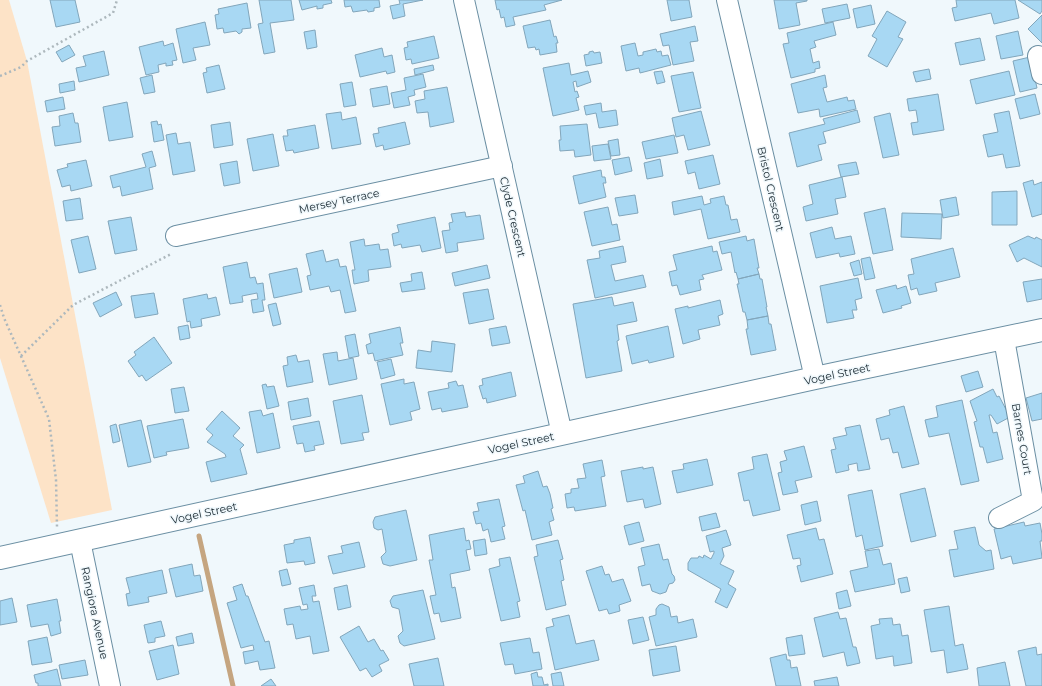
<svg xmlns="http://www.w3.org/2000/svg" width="1042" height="686" font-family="Montserrat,sans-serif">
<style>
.green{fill:#fde3c7}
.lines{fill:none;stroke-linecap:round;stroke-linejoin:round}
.stream{stroke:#c5a580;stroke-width:5}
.building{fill:#a8d8f3;stroke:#82a6bb}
.street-casing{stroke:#6b8fa3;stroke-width:22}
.secondary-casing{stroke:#6b8fa3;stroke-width:24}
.path{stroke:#adb8bd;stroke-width:2.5;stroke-dasharray:2 3;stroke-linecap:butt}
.street{stroke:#fff;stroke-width:20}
.secondary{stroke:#fff;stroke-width:22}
.labels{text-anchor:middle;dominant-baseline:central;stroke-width:3;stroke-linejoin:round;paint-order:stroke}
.street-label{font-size:11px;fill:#23323a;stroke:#f0f8fc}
</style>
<rect width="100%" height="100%" fill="#f0f8fc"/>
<path class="green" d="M0 0H9L27 61 112 510 51 523 0 358Z"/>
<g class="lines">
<path class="stream" d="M199 536 233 686"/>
</g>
<path class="building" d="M50 0H75L80 22 56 27Z
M259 0H291L294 20 270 23 275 52 264 54 258 24 263 23Z
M299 0H331L332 3 323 5V8L317 9V6L302 10Z
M344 0H379L380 7 374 8V11L368 12 367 10 353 12 351 6 345 7Z
M399 0H423L403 4 405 16 393 19 390 6 400 4Z
M495 0H562L544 5 546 10 513 17 515 25 506 27 504 17 501 18 499 9 497 10Z
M667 0H689L692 17 671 21Z
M774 0H807V1L796 3 800 25 779 29Z
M956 0H1015L1019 18 994 24 991 13 955 21 952 8 957 7Z
M1018 0H1042V11L1040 14Z
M247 3 251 28 242 29V32L239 34 236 31 224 33 223 28 217 29 215 15 219 14 218 9Z
M847 4 850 18 825 23 822 9Z
M871 5 875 24 857 28 853 9Z
M887 11 906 22 898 37 903 39 887 67 868 56 877 39 872 36Z
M1042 15V43L1028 29Z
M550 20 554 37 556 36 558 43H556L557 52 540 55 539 49 536 50 535 47 528 48 523 26Z
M205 22 210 45 193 48 196 60 183 63 176 29Z
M833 22 836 35 814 41 816 47 810 49 813 63 819 61 820 68 815 69V72L791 78 783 44 789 43 787 33Z
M695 26 698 41 690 42 694 61 673 65 669 45 663 46 660 34Z
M315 30 317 47 307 49 304 32Z
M1018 31 1023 55 1001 59 996 36Z
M434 36 439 58 412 64 411 59 406 60 404 48 408 47 407 42Z
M980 38 985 60 960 65 955 43Z
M163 41 164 46 173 43 177 60 172 61 173 65 166 66V63L158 65 159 72 146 75 139 47Z
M635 43 638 56 643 55V52L656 49 657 52 661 51 662 56 668 55 671 65 640 73 639 68 626 71 621 46Z
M69 45 75 55 62 62 56 52Z
M382 48 384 57 392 55 395 72 387 74 386 71 360 77 355 55Z
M104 51 109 75 79 82 76 68 86 66 83 56Z
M593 51 594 53 600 52 602 63 586 66 584 55 589 54V52Z
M1030 57 1037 88 1020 92 1013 61Z
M569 63 571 75 588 71 591 82 577 87 576 81 573 82 575 92 577 91 579 97 576 98 579 110 553 116 543 68Z
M219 65 225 89 207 93 203 73 207 72 206 68Z
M433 65 434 70 415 75 414 69Z
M929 69 931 79 916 82 913 72Z
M662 71 665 82 657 84 654 72Z
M1009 71 1015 95 976 104 970 80Z
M693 72 701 108 679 112 671 76Z
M423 74 426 87 414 90 415 95 408 97 410 105 394 108 391 93 406 90 404 78Z
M152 75 155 92 144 94 140 78Z
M825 75 827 87 823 88 827 102 847 97 848 101 854 100 856 109 820 117 819 109 798 113 791 84Z
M74 81 75 90 60 93 59 84Z
M352 82 356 105 344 107 340 84Z
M387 86 390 104 373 107 370 89Z
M447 87 454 122 430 127 428 112 417 113 415 101 425 99 424 91Z
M938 94 944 130 913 135 911 123 918 122 916 110 909 111 907 99Z
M1035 94 1040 114 1020 119 1015 99Z
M63 97 65 109 47 112 45 101Z
M127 102 133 137 109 141 103 107Z
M601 103 602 112 616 110 618 125 599 128 596 113 586 115 584 106Z
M857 110 860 122 823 132 826 143 818 145 822 160 797 167 789 133 825 124 823 119Z
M701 111 710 145 688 150 684 135 676 137 672 118Z
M1009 111 1020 166 1006 168 1003 154 988 157 983 135 998 132 994 114Z
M341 112 342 120 356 117 361 144 332 149 326 114Z
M73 113 75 123H78L81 142 55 146 52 127 60 126 59 116Z
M890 113 899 155 883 158 874 117Z
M157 121 158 125 161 124 164 140 154 142 151 122Z
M230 122 233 145 214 148 211 125Z
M405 122 410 144 384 150 383 145 376 147 373 134 379 133 378 128Z
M587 124 591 155 575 157 574 150 560 151 559 140H561L560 126Z
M315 125 319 148 294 153 293 150 286 151 283 136H288L287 130Z
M176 133 178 144 190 142 195 171 173 175 166 135Z
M273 134 279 166 253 171 247 139Z
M674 135 678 153 646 159 642 142Z
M618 139 620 155 611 156 608 141Z
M608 144 611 159 594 161 592 146Z
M152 151 156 166 149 168 153 189 122 196 120 186 113 188 110 176 146 167 142 154Z
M713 155 720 184 699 189 695 172 688 174 685 161Z
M629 157 632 171 615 175 612 160Z
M660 159 663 176 647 179 644 163Z
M86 160 92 186 71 191 70 185 62 187 57 170 68 167 67 164Z
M237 161 240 183 224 186 220 164Z
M856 162 859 174 841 177 838 165Z
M601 170 602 177H605L606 183H603L606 197 579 204 573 176Z
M842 177 846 197 835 199 838 214 806 221 803 207 813 204 809 185Z
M1033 180 1034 185 1042 182V214L1032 217 1023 183Z
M1017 191V225H992V192Z
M635 195 638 213 619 216 615 198Z
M702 196 704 205 711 203 710 199 724 196 726 205H728L731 220 737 219 740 232 708 239 701 209 674 215 672 202Z
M956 197 959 215 943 218 940 200Z
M80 198 83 219 66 221 63 201Z
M608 207 612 225 617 224 620 240 592 246 584 212Z
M885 208 893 250 873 254 864 213Z
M465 212 466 217 480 215 484 239 457 243 458 251 446 253 442 231 450 230 449 223 453 222 451 214Z
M902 213 942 214 941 239 901 237Z
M131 217 137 250 115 254 108 221Z
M435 217 441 248 422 252 420 245 402 248 401 244 394 246 392 234 399 232 397 225Z
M832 227 835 239 851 236 855 254 840 257 839 253 816 258 810 233Z
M88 236 96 269 79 273 71 240Z
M746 236 747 241 754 239 759 268H757L759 274 738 279 736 272 735 273 731 252 722 254 719 242Z
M1028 236 1035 239 1036 237 1042 240V267L1024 258 1017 262 1009 245Z
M364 239 365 246 379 244 380 250 388 249 391 267 368 270 369 281 354 284 352 270H355L350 242Z
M623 246 626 262 611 265 615 281 643 275 646 287 595 298 587 260 600 258 599 251Z
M712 246 713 252 717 251 722 270 702 275 704 279 699 280 701 290 680 295 677 285 672 286 669 272 677 270 673 255Z
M953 248 960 277 935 283 937 291 919 295 917 288 911 290 908 275 914 274 911 259Z
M323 250 326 262 338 259 340 267 346 266 356 311 345 313 340 290 331 292 329 286 310 290 307 276 311 275 306 254Z
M870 257 875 278 865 280 861 259Z
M859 260 862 274 854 276 850 263Z
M247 262 250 278 255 277 257 284 263 283 265 300H262L264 311 253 313 251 300 258 299 257 293 242 296 243 302 230 304 223 267Z
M487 265 490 278 455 286 452 273Z
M297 268 302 292 274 298 269 274Z
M422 272 425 289 402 292 400 283 412 281 411 274Z
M759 274 760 279H762L767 307H766L768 316 747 320 745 312H743L737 284H739L738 279Z
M858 278 862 298 855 300 857 310H852L854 318 827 323 820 286Z
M1042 279V299L1027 302 1023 282Z
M896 285 897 289 906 286 911 303 901 306 902 308 883 313 876 290Z
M488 289 494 319 469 324 463 293Z
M116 292 122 305 100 317 93 303Z
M154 293 158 314 135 318 131 296Z
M207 294 208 299 216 297 220 315 201 319 202 326 191 328 190 321 187 322 183 299Z
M612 297 614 306 633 302 637 321 617 325 619 340 617 341 622 371 586 378 573 304Z
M720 300 723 314 718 316 720 325 698 330 700 339 683 344 675 309 688 306V308Z
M276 303 281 324 273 326 268 305Z
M768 316 769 324H771L776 350 751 355 746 329H748L747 320Z
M188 325 190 338 180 340 178 327Z
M506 326 510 343 492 346 489 329Z
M668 326 674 357 649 363 648 360 632 364 626 336Z
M400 327 403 343H400L403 355 375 361 373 353 368 354 366 345 371 343 369 334Z
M355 334 359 356 349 358 345 336Z
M154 337 172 363 146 381 142 375 139 377 128 361 136 355 134 352Z
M432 341 455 344 452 372 416 368 418 350 431 352Z
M337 352 338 361 353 358 357 379 329 385 323 354Z
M296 355 298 362 309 360 313 382 287 387 283 366 288 365 287 357Z
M391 359 395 375 381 379 377 362Z
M978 371 983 387 966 392 961 376Z
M511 372 516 396 487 403 486 398 483 399 479 386 483 385 482 379Z
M404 379V384L414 382 420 409 410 412 412 420 390 425 381 384Z
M456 381 458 386 463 385 468 407 442 412 441 408 432 410 428 392 449 388 448 383Z
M266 384 267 387 274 386 279 406 267 409 262 385Z
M184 387 189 411 175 413 171 389Z
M993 389 997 397 999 396 1010 417 997 424 991 415H989L993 433 997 432 1003 459 987 463 983 447H980L974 422 977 421 970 401Z
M1042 393V419L1032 421 1026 398Z
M362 395 369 432 362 433 364 440 341 444 333 401Z
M308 398 311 416 291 420 288 402Z
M962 400 979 481 961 485 949 433 929 437 925 420 938 417 936 406Z
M904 406 919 464 902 468 898 452 893 453 889 438 881 440 876 419 890 415 889 410Z
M261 410 263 416 273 413 280 448 257 453 249 412Z
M222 411 240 428 233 436 244 445 240 449 247 474 211 482 206 462 226 457 225 454 207 442 213 435 206 429Z
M183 419 189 448 166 452 167 455 154 458 147 426Z
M141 420 151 462 128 467 119 425Z
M319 421 324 444 314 446 315 450 305 452 303 443 297 444 293 426Z
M116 424 120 441 113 443 110 426Z
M860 425 870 469 858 471 857 463 848 465 849 470 836 473 831 450 836 449 833 438 847 435 845 428Z
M804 446 812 477 795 481 798 492 783 495 778 473 782 472 780 462 787 460 784 451Z
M767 454 780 510 753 516 749 500 744 501 738 473 754 469 752 457Z
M707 459 713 485 677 493 672 471 684 469 683 464Z
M602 460 605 476 601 477 606 506 575 511 574 507 567 508 565 494 571 493V489L579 488 577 479 586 478 583 464Z
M643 467V469L653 467 661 504 645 508 643 499 627 502 621 471Z
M538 471 543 487 547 486 550 494 553 508 551 509 554 520 549 522 552 535 532 540 525 510 523 511 516 485 525 483 523 476Z
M925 488 936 536 911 542 900 494Z
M872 490 883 546 865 550 862 535 856 537 848 495Z
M499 499 505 526 502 527 505 539 491 542 488 529 483 531 481 523 476 524 473 512 479 511 477 503Z
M817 501 821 521 805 525 801 505Z
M406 510 417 560 390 566 383 564 381 557 386 552 382 529 378 530 374 528 373 522 375 517Z
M716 513 720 527 702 531 699 517Z
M639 522 644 541 629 545 624 526Z
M1024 522 1025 526 1040 523 1042 534V541H1040L1042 558 1013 564 1011 556 1001 559 994 529Z
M975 527 979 545 986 551 991 550 994 569 954 577 949 550 958 549 954 531Z
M464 528 466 541 469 540 471 549 466 550 470 570 450 574 452 588 455 587 461 618 441 622 439 613 434 614 430 596 436 595 429 560H433L429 535Z
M816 528 819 540 824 539 833 574 801 582 797 566 801 565 800 558 793 559 787 535Z
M726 530 731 545 722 548 724 556 720 564 734 571 728 584 736 589 727 608 715 602 721 589 688 570V563L691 558H698L699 556 703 558 704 555 711 559 714 553V551L710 552 706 536Z
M310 537 315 563 305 565 304 561 287 563 284 545 294 543V540Z
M485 539 487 554 475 556 473 541Z
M558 540 563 559 560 560 564 580 561 581 566 605 546 610 534 557 538 556 536 545Z
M359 542 365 567 333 574 328 556 343 553 341 546Z
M659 544 663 560 668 559 672 574 674 576 675 580 673 583 669 584 666 592 660 594 652 591 650 584 642 586 638 567 645 565 641 548Z
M879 549 883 565 891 563 895 584 855 592 850 571 868 567 865 551Z
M510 557 520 601 517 602 520 617 501 621 489 569 500 566 499 559Z
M192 564 194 576 200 575 203 591 176 597 169 569Z
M602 566 605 575 609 574 612 582 623 579 631 601 619 605 620 611 609 614 607 609 599 611 586 571Z
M287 569 291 584 282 586 279 571Z
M162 570 167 593 148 597 149 602 128 606 126 594 130 593 126 578Z
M907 577 910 591 901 593 898 579Z
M242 584 246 596H248L265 642 269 641 275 668 260 670 258 661 245 664 243 652 254 650 253 645 241 648 227 603 237 600 233 587Z
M314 585 316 596H312L313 602 319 601 329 651 313 654 310 636 296 639 293 624 287 625 284 609 300 606 301 610 308 609 307 604 303 605 299 588Z
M347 585 351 607 338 610 334 588Z
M423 590 435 639 404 646 400 643 398 636 403 631 399 609 392 607 390 601 393 596Z
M847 590 851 606 839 609 836 593Z
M12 598 17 622 0 625V601Z
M57 599 61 621H59L61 633 51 636 48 624 31 627 27 605Z
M662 604 669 607 671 617 677 616 678 623 693 619 697 637 656 646 649 617 656 615V609L659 605Z
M949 606 955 646 963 644 968 669 947 673 944 650 931 652 924 610Z
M838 612 840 619 846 618 853 647H856L860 663 847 666 844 652 823 657 814 618Z
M569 615 576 644 594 640 599 660 555 670 546 628 554 626 552 619Z
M643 617 649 640 633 644 628 620Z
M892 618 893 625 900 624 902 636 908 635 912 663 894 666 893 656 876 659 871 626 880 624 879 619Z
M161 621 165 636 155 638V642L148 643 144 625Z
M359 626 368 642 374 639 381 651 383 650 389 660 379 665 382 671 372 677 366 668 360 671 340 637Z
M192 633 194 643 178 646 176 637Z
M802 635 805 654 789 656 786 638Z
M47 637 52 662 32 665 28 641Z
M530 638 533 653 539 652 542 669 515 674 513 664 505 665 500 643Z
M173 645 179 674 157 680 149 651Z
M676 646 680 671 653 676 649 650Z
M1036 647 1037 655 1042 654V686H1026L1018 651Z
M786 654 787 660H790L791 668 797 667 801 686H776L770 658Z
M438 658 444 686H414L409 664Z
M85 660 88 675 62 679 59 665Z
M1005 662 1010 686H979L977 668Z
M57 669 61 686H38V683H36L34 675Z
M537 672 538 677H542L544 685 548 684V686H533L531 674Z
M561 672 564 686H553L551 674Z
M837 677 839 686H815L814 681Z
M271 679 276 686H261Z"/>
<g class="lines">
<defs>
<path id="street" d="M464 0 562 434
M727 0 815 378
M1038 56 1042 74
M176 236 502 166
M999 518 1033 501 1004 339
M80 541 110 686"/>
<path id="secondary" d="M0 558 815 378 1042 330"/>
</defs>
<use href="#street" class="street-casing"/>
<use href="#secondary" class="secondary-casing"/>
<path class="path" d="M0 76 21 67 27 61 113 13 117 0
M0 305 4 318 49 419 56 480 57 527
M21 356 73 305 171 254"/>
<use href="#street" class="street"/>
<use href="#secondary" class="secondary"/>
</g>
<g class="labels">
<g class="street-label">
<text transform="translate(771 189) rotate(77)">Bristol Crescent</text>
<text transform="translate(339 201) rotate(-12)">Mersey Terrace</text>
<text transform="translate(513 217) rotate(77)">Clyde Crescent</text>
<text transform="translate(837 374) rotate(-12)">Vogel Street</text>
<text transform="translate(1022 439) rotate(80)">Barnes Court</text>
<text transform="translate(521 443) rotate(-12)">Vogel Street</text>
<text transform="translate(204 513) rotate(-12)">Vogel Street</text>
<text transform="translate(95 613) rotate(78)">Rangiora Avenue</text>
</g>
</g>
</svg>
